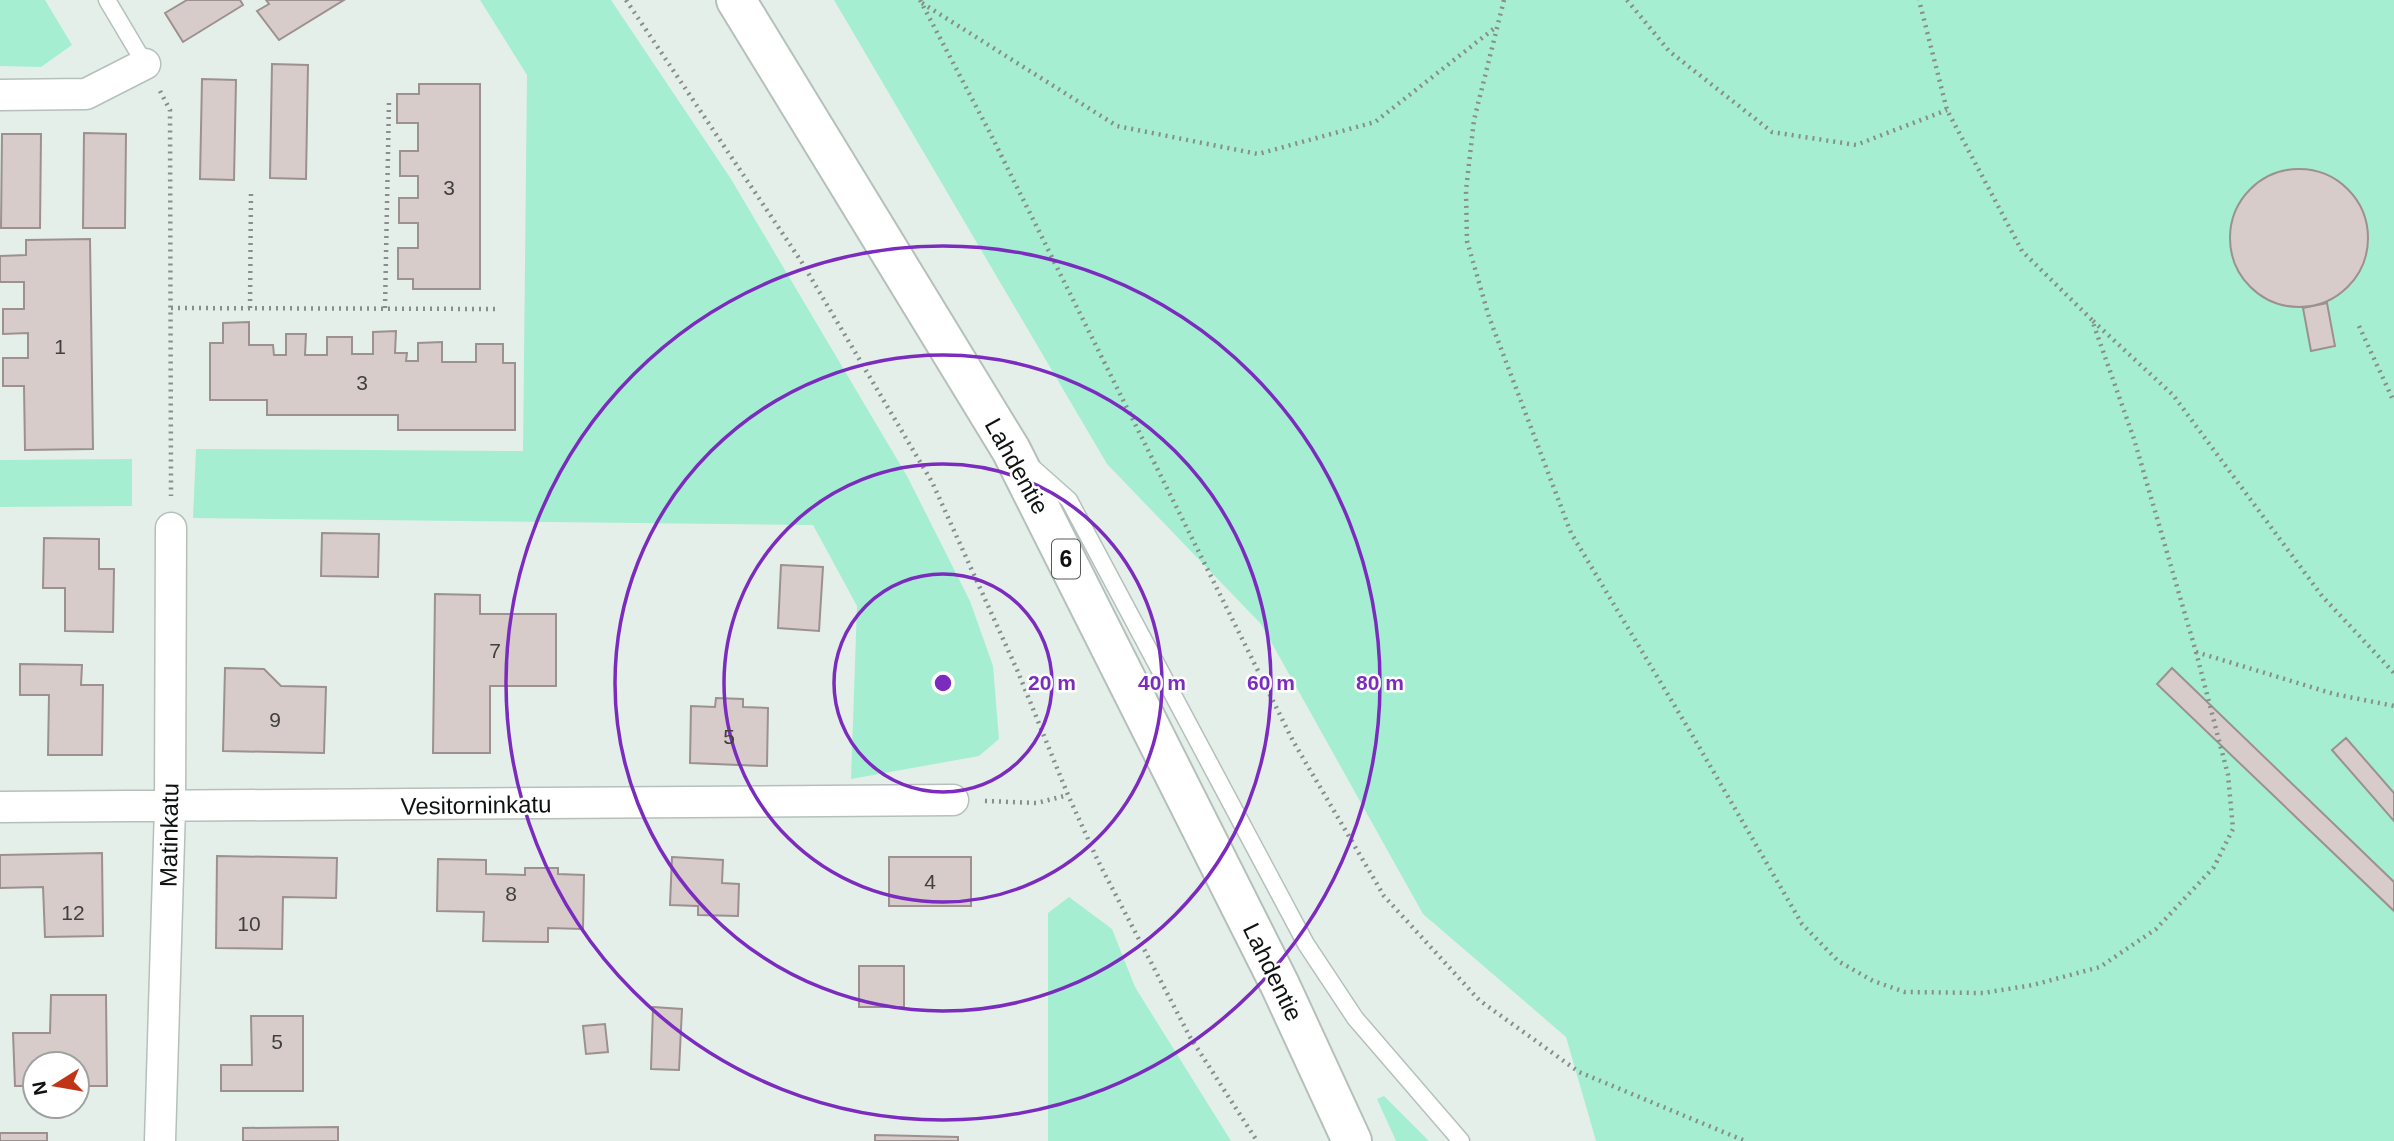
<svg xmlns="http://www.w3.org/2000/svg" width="2394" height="1141" font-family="Helvetica,sans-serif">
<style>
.green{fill:#a6eed2}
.building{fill:#d7ccc9;stroke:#9c918e;stroke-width:2}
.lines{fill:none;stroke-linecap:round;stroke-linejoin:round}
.service-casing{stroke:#b5c0bb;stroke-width:19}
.minor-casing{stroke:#b5c0bb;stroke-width:33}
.trunk-casing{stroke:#b5c0bb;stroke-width:42}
.path{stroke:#878e8b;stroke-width:4.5;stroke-dasharray:2 5;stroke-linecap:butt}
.service{stroke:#fff;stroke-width:16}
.minor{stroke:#fff;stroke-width:30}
.trunk{stroke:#fff;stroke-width:38}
.ring{fill:none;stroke:#7b2cbf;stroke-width:3.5}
.labels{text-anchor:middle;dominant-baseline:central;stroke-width:5;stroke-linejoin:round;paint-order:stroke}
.number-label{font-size:21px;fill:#41403f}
.shield{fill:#fff;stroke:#575958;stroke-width:2}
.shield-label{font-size:23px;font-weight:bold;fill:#0f1211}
.street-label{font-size:24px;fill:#0f1211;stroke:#fff}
.centre{fill:#7b2cbf;stroke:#fff;stroke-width:3.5}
.ring-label{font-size:21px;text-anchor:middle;font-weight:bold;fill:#7b2cbf;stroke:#fff;stroke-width:5;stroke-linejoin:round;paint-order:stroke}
</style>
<rect width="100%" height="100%" fill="#e4efea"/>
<path class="green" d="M0 0H45L72 45 41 67 0 66Z
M480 0H611L731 179 907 476 970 601 993 666 999 739 979 756 851 779 857 606 813 525 193 518 196 449 523 451 527 75Z
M834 0H2394V1141H1596L1566 1037 1423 914 1261 624 1107 464Z
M132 459V506L0 507V460Z
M1069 897 1112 929 1135 987 1231 1141H1048V913Z
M1384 1096 1429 1141H1396L1377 1099Z"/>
<path class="building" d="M187 0H240L243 5 183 42 165 13Z
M266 0H344L279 40 257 11 269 4Z
M272 64 308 65 306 179 270 178Z
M202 79 236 80 234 180 200 179Z
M419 84H480V289H413V279H398V248H418V223H399V198H418V176H400V151H418V123H397V94H419Z
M84 133 126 134 125 228H83Z
M2 134H41L40 228H1Z
M2230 238a69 69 0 1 1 138 0a69 69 0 1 1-138 0Z
M90 239 93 449 25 450 24 386H3V358H28V333L3 334V309H24V282H0V256L26 255V240Z
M2327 303 2335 346 2311 351 2303 308Z
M249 322V345H273L274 355H286V334H306L305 355H327V337H352V354H373V332L396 331 395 353H407L406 361H418V343L442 342V362H476V344H503V363H515V430H398V415H267V400H210V343H223V323Z
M322 533 379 534 378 577 321 576Z
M44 538 99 539V569H114L113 632 65 631V588H43Z
M781 565 823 567 819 631 778 628Z
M435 594 480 595V614H556V686H490V753H433Z
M20 664 82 665 81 685H103L102 755H48L49 695H20Z
M225 668 264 669 281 686 326 687 324 753 223 751Z
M2172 668 2394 882V911L2157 684Z
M716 698 743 699V707L768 708 767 766 690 763 691 706 715 707Z
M2346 738 2394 793V821L2332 750Z
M102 853 103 936 45 937 43 887 0 888V855Z
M217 856 337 858 336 898 283 897 282 949 216 948Z
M672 857 723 860 722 883 739 884 738 916 698 915V906L670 905Z
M889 857H971V906H889Z
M438 859 486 860V874L525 875V868H558V874L584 875 583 929 548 928V942L483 941 484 912 437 911Z
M859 966H904V1007H859Z
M51 995H106L107 1086H77V1064H35V1086H15L13 1033H50Z
M653 1007 682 1009 679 1070 651 1069Z
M251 1016H303V1091H221V1065H252Z
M605 1024 608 1052 586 1054 583 1026Z
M338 1127V1141H243V1128Z
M0 1133H47V1141H0Z
M875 1135 958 1137V1141H875Z"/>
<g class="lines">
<defs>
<path id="service" d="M107 0 145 64
M1033 468 1069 500 1306 944 1355 1018 1461 1141"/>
<path id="minor" d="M0 95 86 94 145 64
M0 807 953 800
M160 1141 170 807 171 528"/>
<path id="trunk" d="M736 0 1011 450 1280 985 1352 1141"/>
</defs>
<use href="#service" class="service-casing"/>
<use href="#minor" class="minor-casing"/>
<use href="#trunk" class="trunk-casing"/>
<path class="path" d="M626 0 801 261 932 482 1018 672 1068 795 1098 861 1190 1037 1257 1141
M920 0 989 131 1293 741 1384 896 1479 1000 1579 1072 1745 1141
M1504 0 1474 120 1466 190 1467 241 1489 317 1571 533 1691 733 1802 924 1838 961 1873 981 1905 992 1983 993 2033 985 2100 967 2156 929 2214 867 2233 829 2228 775 2196 652 2134 439 2092 320 2022 251 1947 110 1919 0
M1627 0 1669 51 1772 132 1856 145 1947 110
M922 3 1117 126 1258 154 1375 122 1496 27
M160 91 170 110 171 496
M171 308 497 309
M250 308 251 190
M385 308 389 101
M2093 321 2173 395 2322 596 2394 673
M2359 326 2394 402
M2196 652 2334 694 2394 706
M985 801 1037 803 1068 795"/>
<use href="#service" class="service"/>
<use href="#minor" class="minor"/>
<use href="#trunk" class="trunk"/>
</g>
<g class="ring">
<circle cx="943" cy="683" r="109"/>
<circle cx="943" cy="683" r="219"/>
<circle cx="943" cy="683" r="328"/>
<circle cx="943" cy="683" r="437"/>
</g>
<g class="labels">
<g class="number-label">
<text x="449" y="187">3</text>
<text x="60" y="346">1</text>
<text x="362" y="382">3</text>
<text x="495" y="650">7</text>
<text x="275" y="719">9</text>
<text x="729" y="736">5</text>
<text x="930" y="881">4</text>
<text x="511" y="893">8</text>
<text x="73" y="912">12</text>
<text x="249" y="923">10</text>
<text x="277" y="1041">5</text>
</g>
<rect class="shield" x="1052" y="539.5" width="28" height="39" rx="5"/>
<g class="shield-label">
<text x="1066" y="559">6</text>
</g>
<g class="street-label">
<text transform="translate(1017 466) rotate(61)">Lahdentie</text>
<text transform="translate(476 805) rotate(-1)">Vesitorninkatu</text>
<text transform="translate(169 835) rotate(-89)">Matinkatu</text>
<text transform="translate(1273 972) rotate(64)">Lahdentie</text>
</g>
</g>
<circle cx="943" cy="683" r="10" class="centre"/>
<g class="ring-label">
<text x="1052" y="690">20 m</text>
<text x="1162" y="690">40 m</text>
<text x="1271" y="690">60 m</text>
<text x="1380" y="690">80 m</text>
</g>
<g transform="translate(56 1085) rotate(259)"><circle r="33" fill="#ffffff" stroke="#9fa0a0" stroke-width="2"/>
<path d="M0-5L12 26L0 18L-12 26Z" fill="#c03518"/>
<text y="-10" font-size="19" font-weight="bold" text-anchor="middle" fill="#0f1211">N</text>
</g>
</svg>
